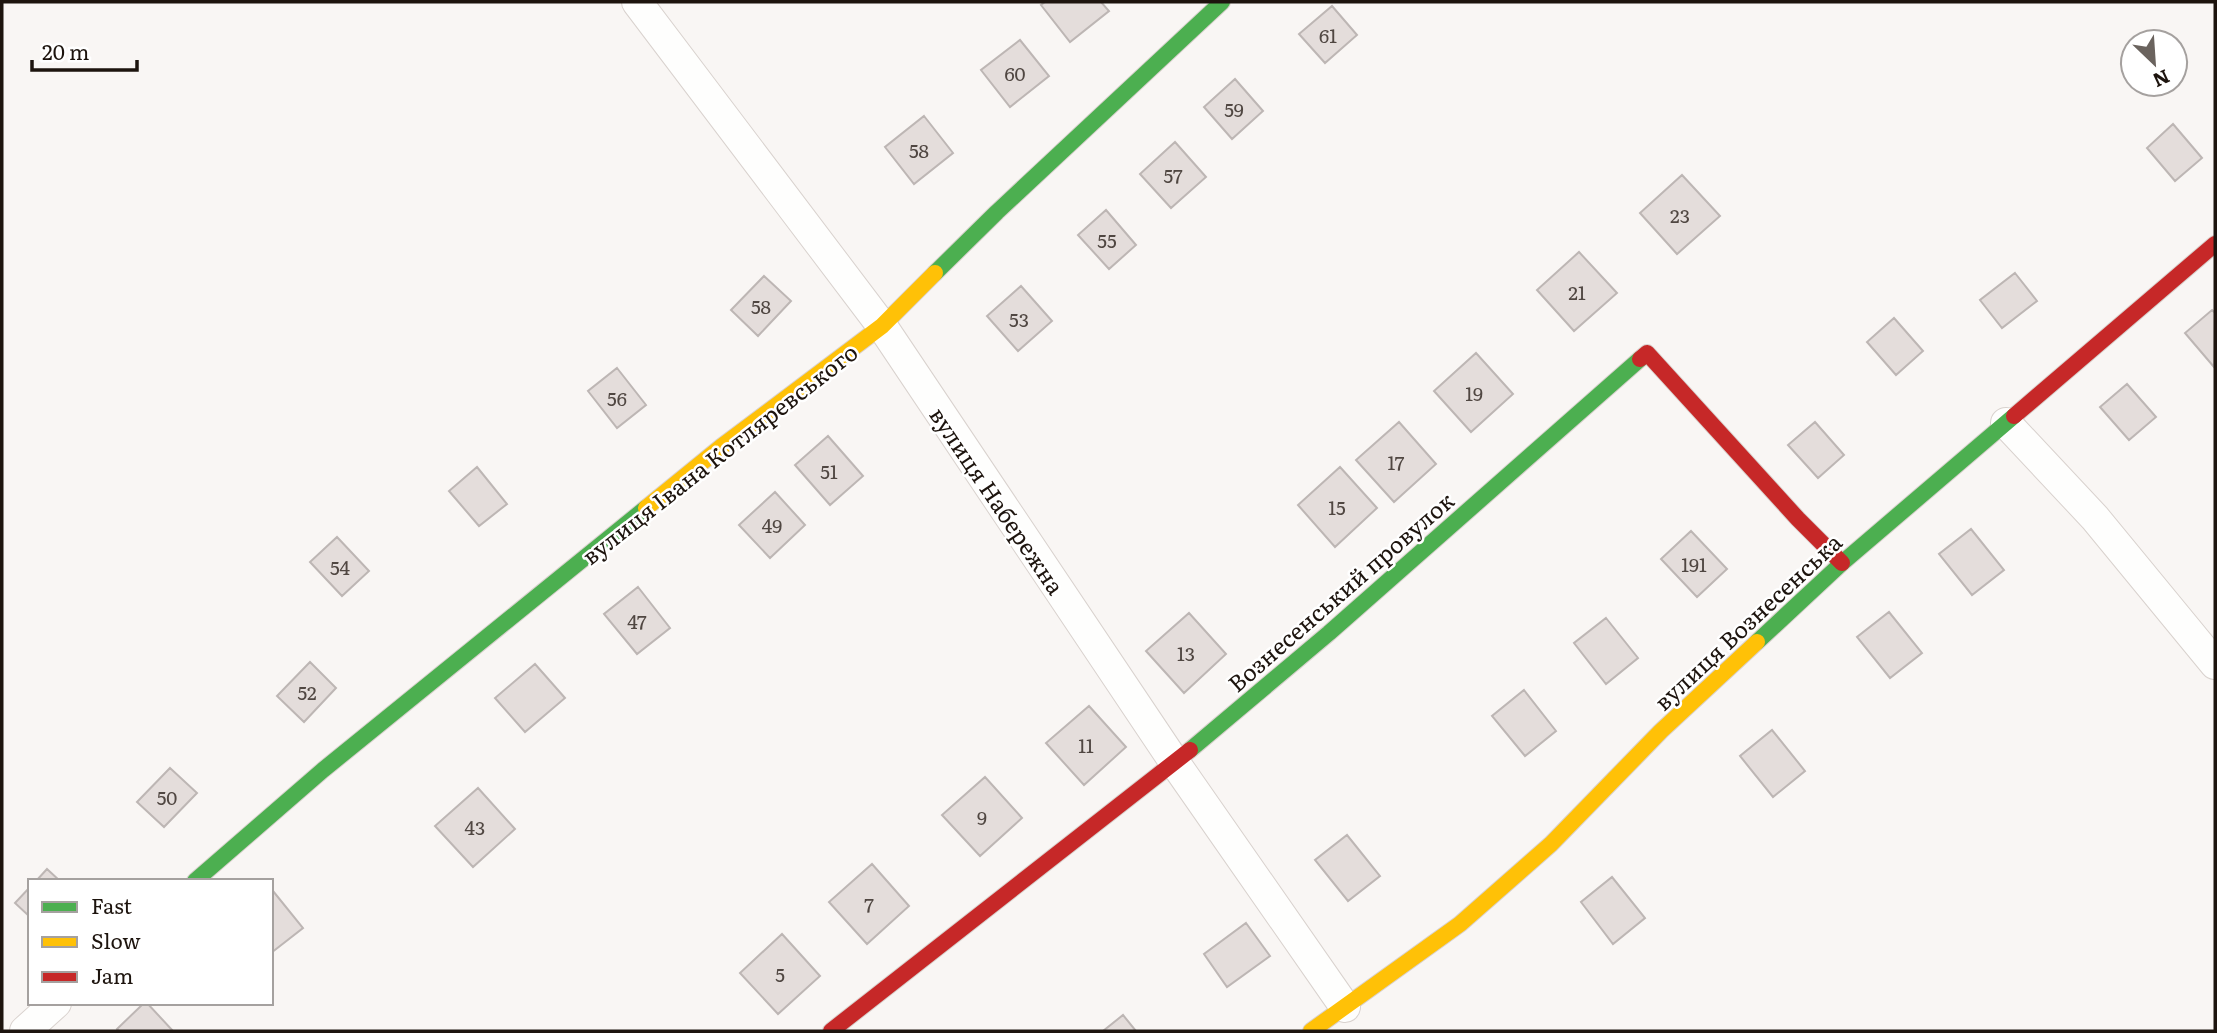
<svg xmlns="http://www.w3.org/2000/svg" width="2217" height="1033" font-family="Literata,serif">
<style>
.building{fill:#e4dddb;stroke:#bdb6b4;stroke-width:2}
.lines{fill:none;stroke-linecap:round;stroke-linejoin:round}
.street-casing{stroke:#d9d2ce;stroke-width:32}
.fast-casing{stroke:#d9d2ce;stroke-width:18}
.slow-casing{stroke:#d9d2ce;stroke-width:18}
.jam-casing{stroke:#d9d2ce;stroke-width:18}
.street{stroke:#fefefd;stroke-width:30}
.fast{stroke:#4caf50;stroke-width:16}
.slow{stroke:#ffc107;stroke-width:16}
.jam{stroke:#c62828;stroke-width:16}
.labels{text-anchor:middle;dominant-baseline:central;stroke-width:5;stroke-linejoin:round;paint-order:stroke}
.number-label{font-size:19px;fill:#504742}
.street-label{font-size:23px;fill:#1d140e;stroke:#fff}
</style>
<rect width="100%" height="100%" fill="#f9f6f4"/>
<path class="building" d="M1045 2H1101L1109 11 1070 42 1041 5Z
M1332 6 1357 35 1325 63 1299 34Z
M1020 40 1049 76 1010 107 981 70Z
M1235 79 1263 111 1232 139 1204 107Z
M924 116 953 153 914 184 885 147Z
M2173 124 2202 158 2175 181 2147 148Z
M1175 142 1206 177 1171 208 1140 174Z
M1682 175 1720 216 1677 254 1640 213Z
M1106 210 1136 245 1109 269 1078 235Z
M1579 252 1617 293 1574 331 1537 290Z
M2015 273 2037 301 2002 328 1980 300Z
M764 276 791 301 758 336 731 310Z
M1021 286 1052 321 1018 351 987 316Z
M2212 310 2215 313 2214 367 2185 333Z
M1894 318 1923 351 1896 375 1867 342Z
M1476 353 1513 394 1471 432 1434 391Z
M617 368 646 405 617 428 588 391Z
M2127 384 2156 417 2129 440 2100 407Z
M1399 422 1436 464 1394 502 1356 460Z
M1815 422 1844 455 1818 478 1788 445Z
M828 436 863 476 830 505 795 465Z
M477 467 507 504 479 526 449 491Z
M1340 467 1377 508 1335 547 1298 505Z
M775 492 805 525 770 558 739 525Z
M1971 529 2004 570 1972 595 1939 554Z
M1691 531 1727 569 1697 597 1661 559Z
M337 537 369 571 342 596 310 562Z
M638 587 670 628 637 654 604 614Z
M1889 612 1922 653 1890 678 1857 637Z
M1189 613 1226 654 1184 693 1146 651Z
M1606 618 1638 658 1606 684 1574 643Z
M310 662 336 688 304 722 277 696Z
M535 664 565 698 525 732 495 698Z
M1524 690 1556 731 1525 756 1492 716Z
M1089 706 1126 747 1084 785 1046 743Z
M1772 730 1805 771 1773 797 1740 756Z
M170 768 197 793 164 827 137 802Z
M985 777 1022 818 980 856 942 815Z
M478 788 515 829 473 867 435 826Z
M1347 835 1380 876 1348 901 1315 860Z
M872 864 909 906 867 944 829 902Z
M47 869 60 881H36Z
M1612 877 1645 918 1613 944 1581 902Z
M30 887V917L15 903Z
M273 891 303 928 271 953V893Z
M1246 923 1270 956 1227 987 1204 954Z
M782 934 820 976 778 1014 740 973Z
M144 1003H147L173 1031H119L117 1029Z
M1123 1015 1136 1031H1103Z"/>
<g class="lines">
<defs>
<path id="street" d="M637 2 882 326 1175 763 1345 1007
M2006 423 2095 518 2215 664
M25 1031 56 1003"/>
<path id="fast" d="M935 273 997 212 1222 2
M1757 642 1842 563 2014 416
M1190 750 1329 633 1640 359
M195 881 323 770 646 508"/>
<path id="slow" d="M646 508 721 447 882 326 935 273
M1311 1031 1460 924 1551 844 1661 731 1757 642"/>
<path id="jam" d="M1640 359 1647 353 1798 519 1842 563
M2014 416 2215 244
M831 1031 1190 750"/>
</defs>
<use href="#street" class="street-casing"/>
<use href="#fast" class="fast-casing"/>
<use href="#slow" class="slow-casing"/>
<use href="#jam" class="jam-casing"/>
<use href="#street" class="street"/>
<use href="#fast" class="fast"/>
<use href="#slow" class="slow"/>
<use href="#jam" class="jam"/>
</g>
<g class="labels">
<g class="number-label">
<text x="1328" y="35">61</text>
<text x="1015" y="73">60</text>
<text x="1234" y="109">59</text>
<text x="919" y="150">58</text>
<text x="1173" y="175">57</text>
<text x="1680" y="215">23</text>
<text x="1107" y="240">55</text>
<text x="1577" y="292">21</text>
<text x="761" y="306">58</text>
<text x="1019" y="319">53</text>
<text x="1474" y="393">19</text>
<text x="617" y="398">56</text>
<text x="1396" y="462">17</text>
<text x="829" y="471">51</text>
<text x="1337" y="507">15</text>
<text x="772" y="525">49</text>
<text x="1694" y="564">191</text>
<text x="340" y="567">54</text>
<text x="637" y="621">47</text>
<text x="1186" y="653">13</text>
<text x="307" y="692">52</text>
<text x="1086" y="745">11</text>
<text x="167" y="797">50</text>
<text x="982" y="817">9</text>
<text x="475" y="827">43</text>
<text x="869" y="904">7</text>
<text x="780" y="974">5</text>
</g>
<g class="street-label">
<text transform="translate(719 453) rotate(-38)">вулиця Івана Котляревського</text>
<text transform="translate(998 500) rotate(56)">вулиця Набережна</text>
<text transform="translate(1340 591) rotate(-41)">Вознесенський провулок</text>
<text transform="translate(1747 621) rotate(-43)">вулиця Вознесенська</text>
</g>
</g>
<rect width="2217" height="1033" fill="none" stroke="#1d140e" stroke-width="7"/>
<rect x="28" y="879" width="245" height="126" fill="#ffffff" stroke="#a5a19f" stroke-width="2"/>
<rect x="42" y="902" width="35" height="10" fill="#4caf50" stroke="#a5a19f" stroke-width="2"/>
<text x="91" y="914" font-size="21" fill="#1d140e">Fast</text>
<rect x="42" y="937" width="35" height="10" fill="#ffc107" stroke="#a5a19f" stroke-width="2"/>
<text x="91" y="949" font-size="21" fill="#1d140e">Slow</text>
<rect x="42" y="972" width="35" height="10" fill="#c62828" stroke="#a5a19f" stroke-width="2"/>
<text x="91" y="984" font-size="21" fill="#1d140e">Jam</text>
<g transform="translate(2154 63) rotate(155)"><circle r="33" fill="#ffffff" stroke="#a5a19f" stroke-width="2"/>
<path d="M0-5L12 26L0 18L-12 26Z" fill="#6a635e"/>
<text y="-10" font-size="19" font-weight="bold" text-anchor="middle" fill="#1d140e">N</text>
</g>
<path d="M32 60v10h105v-10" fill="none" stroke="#1d140e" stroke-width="3.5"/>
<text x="42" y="60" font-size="21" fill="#1d140e" stroke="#ffffff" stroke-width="5" paint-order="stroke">20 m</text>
</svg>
